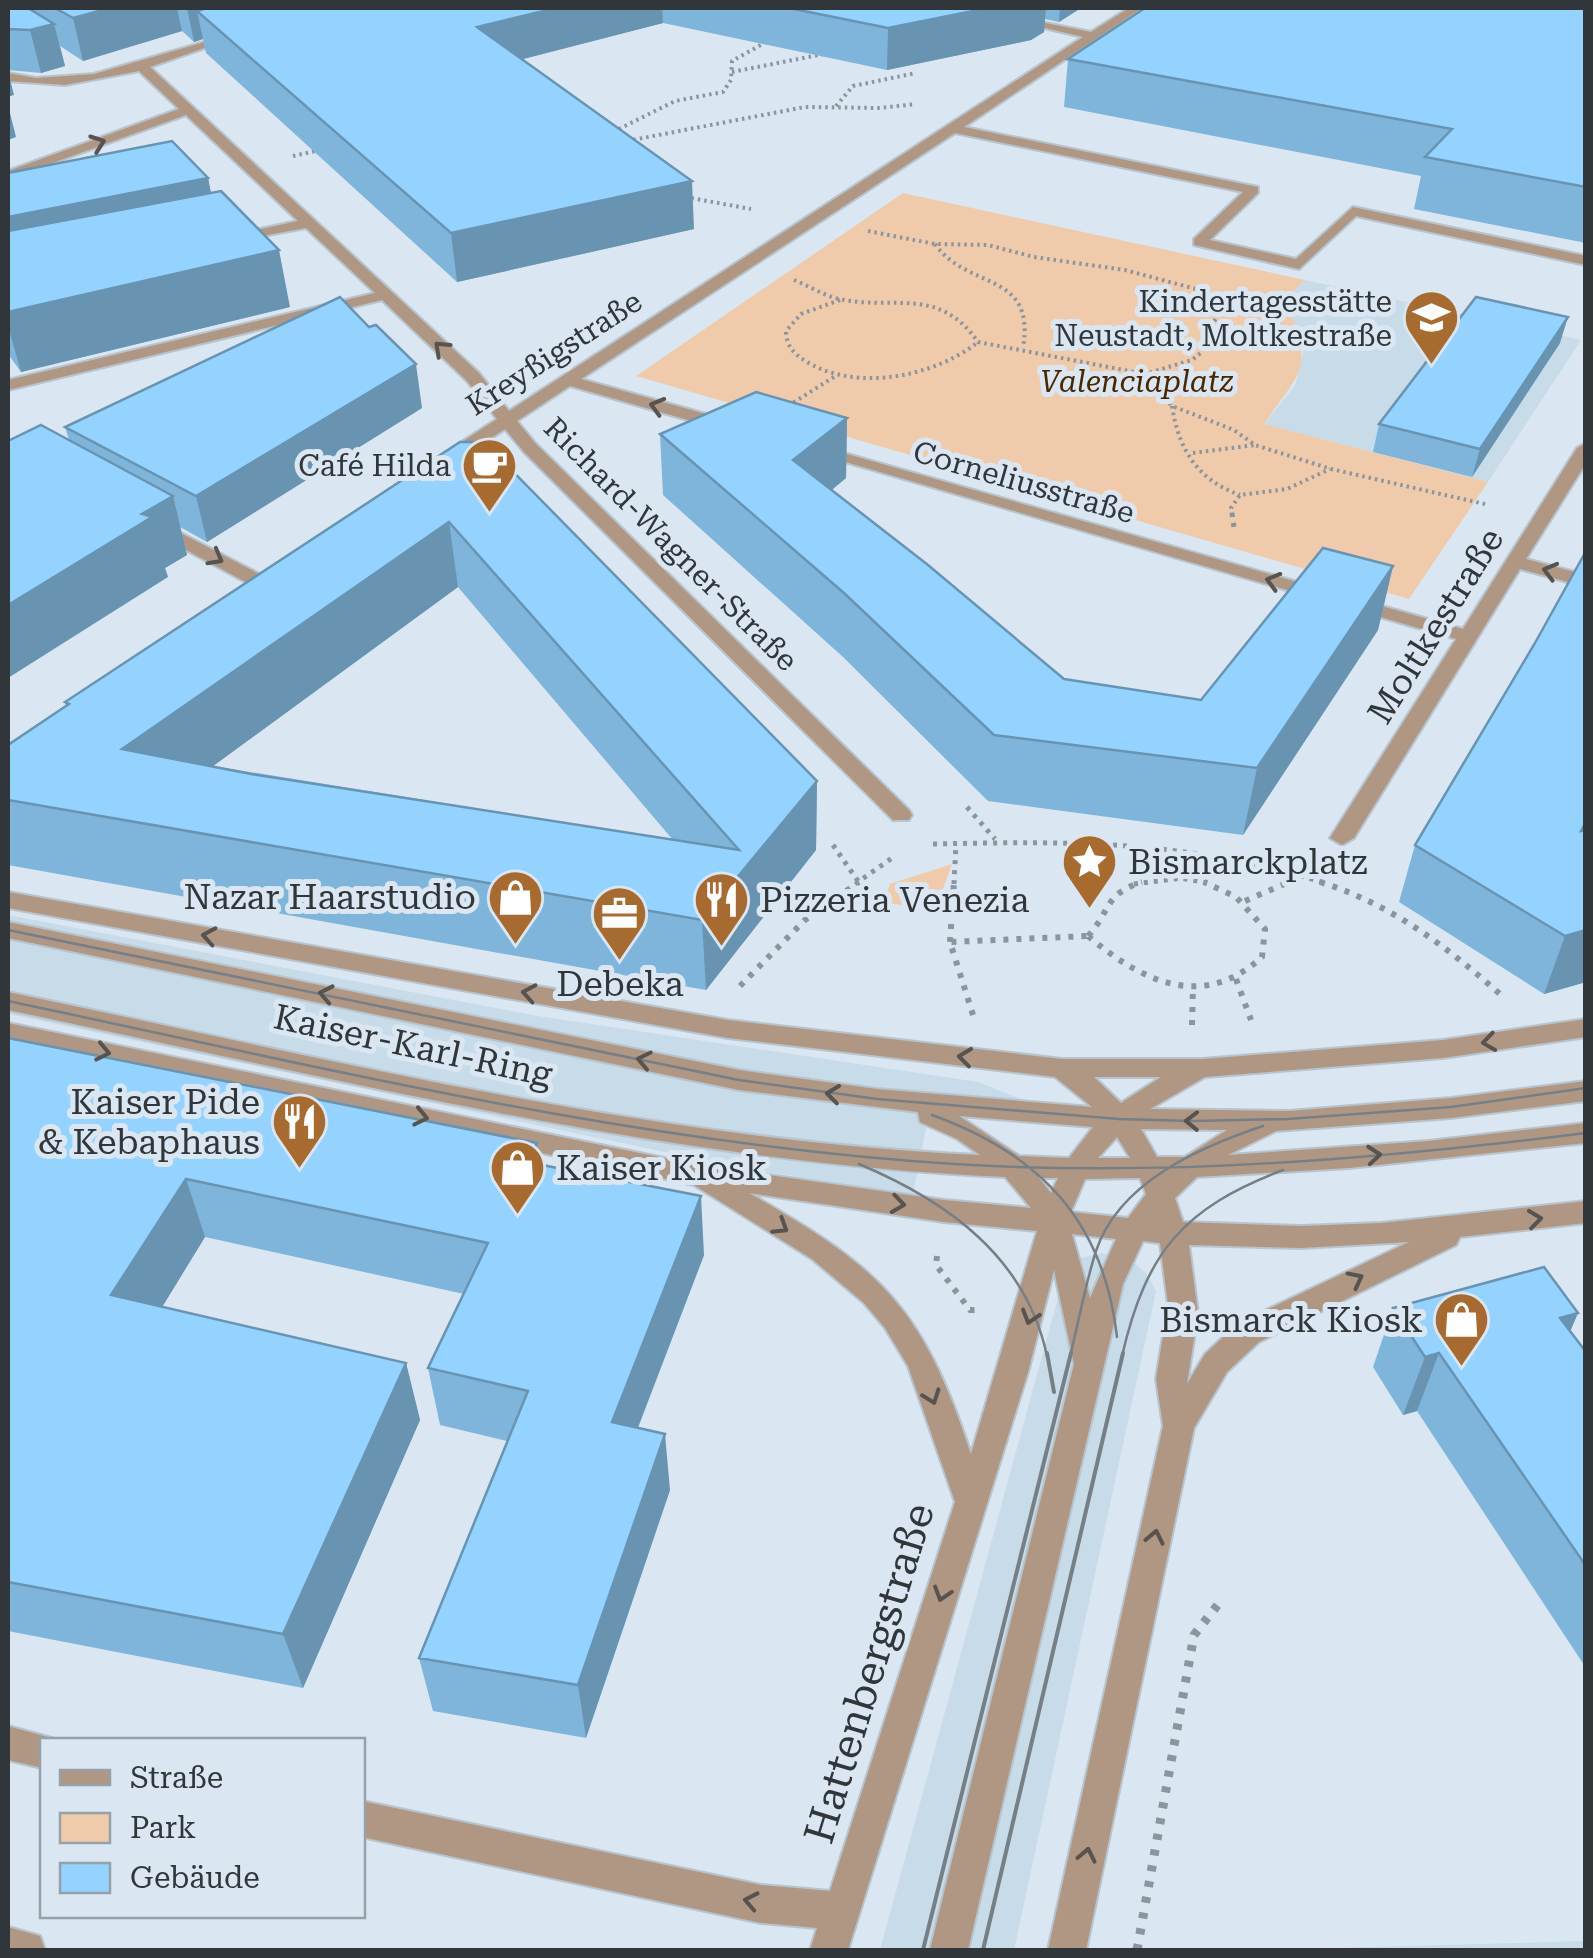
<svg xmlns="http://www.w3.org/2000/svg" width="1593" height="1958" font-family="'Roboto Serif',serif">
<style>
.built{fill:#c7dbe9}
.green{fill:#efcaab}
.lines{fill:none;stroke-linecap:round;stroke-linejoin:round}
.minor-casing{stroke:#b8c4cd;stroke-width:4}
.path-far3{stroke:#8c959d;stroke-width:4;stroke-dasharray:2.5 4;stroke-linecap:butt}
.path-far2{stroke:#8c959d;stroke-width:5;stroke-dasharray:4 6;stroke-linecap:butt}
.path-far1{stroke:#8c959d;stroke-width:6;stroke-dasharray:5 8;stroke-linecap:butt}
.path{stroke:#8c959d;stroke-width:9;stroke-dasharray:6 10;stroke-linecap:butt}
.minor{fill:#af9783;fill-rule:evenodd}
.tram-far1{stroke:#777f86;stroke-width:2.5}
.tram{stroke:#777f86;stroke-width:4}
.wall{fill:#7fb5db;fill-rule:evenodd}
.shaded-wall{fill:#6894b2}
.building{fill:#94d3ff;stroke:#6894b2;stroke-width:2.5;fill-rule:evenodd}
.oneway{stroke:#575350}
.labels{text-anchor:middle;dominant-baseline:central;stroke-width:10;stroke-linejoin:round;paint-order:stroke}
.far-poi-label{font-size:30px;fill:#31363a;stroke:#dae7f2;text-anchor:end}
.far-street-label{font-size:30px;fill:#31363a;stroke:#dae7f2}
.far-park-label{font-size:30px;font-style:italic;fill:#4a2701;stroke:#dae7f2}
.street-label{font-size:35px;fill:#31363a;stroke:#dae7f2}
.poi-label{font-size:35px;fill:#31363a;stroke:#dae7f2;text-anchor:start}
.near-street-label{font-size:42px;fill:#31363a;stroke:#dae7f2}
</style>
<rect width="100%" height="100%" fill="#dae7f2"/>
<path class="built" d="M1305 280 1581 340 1488 482 1264 424 1295 386 1304 348 1285 299Z
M8 915 538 1016 978 1082 1053 1112 932 1098 913 1194 741 1168 8 1014Z
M1102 1253 1133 1262 1146 1273 1156 1291 1014 1950H880L1062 1283 1067 1267 1081 1258Z
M1585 1941V1950H1263Z"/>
<path class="green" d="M903 193 1305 280 1285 299C1313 370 1305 365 1264 424L1488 482 1409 599 636 376Z
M952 864 936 908 883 903 890 884Z"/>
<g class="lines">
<defs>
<path id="minor" d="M1129 8H1142L964 127 1258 187V193L1210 240 1296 259 1353 207 1586 256V265L1356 216 1299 269 1194 245V239L1243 192 955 133 581 379 738 423V431H726L570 386 517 421 536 444 909 810 912 815 909 820H893L524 452 505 429 452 464H440V456L497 419 467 381 382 300 8 390V380L375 293 306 228 223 243V237L298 221 186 115 8 179V171L179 109 139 71 65 85 8 81V73L36 78 94 74 239 32V36L150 67 479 373 509 411 1083 37 1006 19V15L1091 32Z
M1586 443V463L1526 559 1586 575V587L1520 569 1354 838 1342 845 1330 838 1456 639 804 450 807 446H819L1463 629 1577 448Z
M156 520 267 578 270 582 267 586H253L149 530 147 526Z
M8 892 728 1020 1062 1059H1202L1443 1040 1586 1019V1037L1443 1058 1205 1077 1150 1109 1289 1111 1451 1098 1586 1081V1101L1451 1118 1276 1131 1228 1155 1428 1141 1586 1123V1143L1349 1168 1197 1177 1175 1198 1183 1222 1301 1226 1381 1223 1586 1201V1223L1460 1237 1456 1245 1259 1342 1227 1372 1194 1428 1086 1950H1048L1163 1426 1156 1379 1168 1305 1160 1243 1143 1241 1123 1284 968 1950H930L1074 1364 1054 1270 1028 1372 848 1950H810L817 1928 761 1923 362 1837V1801L761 1885 830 1891 955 1502 908 1366 885 1328 864 1303 812 1259 694 1185 8 1041V1023L698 1165 944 1200 1031 1208 1005 1177C667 1162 338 1079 8 1010V992C329 1059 651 1140 980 1155L957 1139 920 1122 918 1112 739 1090 8 938V922L739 1070 877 1089 1092 1107 1055 1077 728 1038 8 908ZM1094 1077H1161L1121 1103ZM959 1116 1093 1127 1069 1158 1019 1156ZM1141 1129 1227 1130 1185 1157H1157ZM1117 1137 1130 1158H1098ZM1039 1178H1058L1051 1193ZM1140 1178 1146 1194 1128 1218 1071 1212 1085 1179ZM749 1193 944 1222 1037 1231 971 1454C922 1306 882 1269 749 1193ZM1072 1234 1116 1239 1090 1298ZM1409 1242 1237 1324 1205 1354 1187 1384 1198 1313 1189 1245 1301 1248Z
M8 1726 55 1739 42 1740V1768L8 1760Z
M8 1927 40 1936 45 1950H8Z"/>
</defs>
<use href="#minor" class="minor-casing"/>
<path class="path-far3" d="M732 72 824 54
M836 106 853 86 916 73
M613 132 675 101 723 92 731 80 732 61 768 41
M627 141 805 107 880 108 916 104
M293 156 320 150
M685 197 751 209
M868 231 935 244 988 245 1034 257 1125 270 1211 293 1224 308 1204 335 1202 352 1192 360 1145 374
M935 244C968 291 1036 270 1023 348
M794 280C809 286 823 295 839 299 894 311 938 285 978 342L1145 374 1172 406 1234 430 1255 445 1331 469 1489 505
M840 300 801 314 786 331C786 346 794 354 807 362 857 392 934 377 978 342
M788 406 837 375
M1172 406C1179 451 1198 480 1240 495
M1193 453 1255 445
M1232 515 1231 508 1240 495 1287 489 1330 469"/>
<path class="path-far2" d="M1232 513 1234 528
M967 807 995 839
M933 844C1078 841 1187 840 1328 884
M833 845 860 884
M1164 877 1168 849
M855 884 895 856
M954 884 956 844
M1134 884 1181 878 1212 884
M1283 884 1317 869"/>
<path class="path-far1" d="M1320 882C1391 904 1446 946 1501 995
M1245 901 1289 882
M1088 936C1142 982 1203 1011 1262 957L1265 929 1236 897 1204 882
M1088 936C1111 911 1104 894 1142 882
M950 942 954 882
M1236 979 1251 1020
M740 986 805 920 859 882
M973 1015 950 942 1088 936
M1192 1025 1193 987
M937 1256 936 1265 970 1310H977"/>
<path class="path" d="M1137 1950 1194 1635 1220 1602"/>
<use href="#minor" class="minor"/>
<path class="tram-far1" d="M8 930 739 1080 877 1099 1119 1119 1192 1121 1288 1119 1451 1107 1586 1088
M8 1001C321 1067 634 1144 955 1164 1166 1177 1377 1159 1586 1133
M932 1115C1040 1154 1104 1221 1117 1337
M859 1164C947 1201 1026 1257 1047 1356
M1070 1356C1079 1321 1085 1285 1096 1251 1119 1182 1200 1147 1263 1126
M1122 1356C1146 1252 1183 1208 1283 1170"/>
<path class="tram" d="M1047 1353 1054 1392
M923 1950 1071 1353
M983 1950 1123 1353"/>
</g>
<path class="wall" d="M8 8H1081L1059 22 1045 19 1044 32 1031 40 887 70 663 23 522 59 694 229 457 282 206 53 203 39 194 42 182 31 83 61 60 46 65 66 41 73 8 70Z
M1586 8V243L1414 209 1421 176 1064 107 1068 59Z
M8 173 208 178 211 193 290 307 21 372 8 354Z
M1560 343 1472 477 1373 452 1379 424Z
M422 408 207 542 180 527 187 555 165 568 168 577 69 440 65 427Z
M847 418 846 478 832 490 1064 679 1201 700 1393 566 1378 630 1243 835 988 801 843 657 663 495 660 434Z
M460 442 817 781 816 850 706 990 8 865V745L66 706 65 702ZM458 587 673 840 213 766Z
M1586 551V982L1544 994 1399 902 1415 845 1535 643Z
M8 1038 540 1164 704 1255 638 1428 670 1490 586 1738 433 1711 419 1658 507 1441 440 1425 428 1368 464 1294 205 1237 162 1307 406 1363 420 1420 303 1688 8 1631Z
M1393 1308 1578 1313 1570 1332 1586 1352V1668L1417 1411 1403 1415 1373 1367Z"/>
<path class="shaded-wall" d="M110 8H177L182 31 83 61 73 18Z
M187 8H297L197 11 203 39 194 42Z
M556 8H662L663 23 481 70 477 27Z
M988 8H1046L1044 32 1031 40 887 70 888 28Z
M1060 8H1081L1059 22Z
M54 24 65 66 41 73 30 30Z
M8 71 14 95 8 97Z
M8 105 16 137 8 140Z
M208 178 219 233 8 276V217Z
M692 181 694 229 457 282 451 233Z
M279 250 290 307 21 372 8 326V312Z
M1568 317 1560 343 1472 477 1480 449Z
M416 364 422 408 207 542 196 496Z
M847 418 846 478 793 521V460Z
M173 496 187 555 165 568 168 577 8 678V605L142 514Z
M449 522 458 587 142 818 122 749Z
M1393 566 1378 630 1243 835 1257 768Z
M817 781 816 850 706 990 702 920Z
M1586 930V982L1544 994 1565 936Z
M537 1143 545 1201 527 1162Z
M186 1179 205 1237 134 1353 111 1295Z
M701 1196 704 1255 618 1479 612 1422Z
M1578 1313 1552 1372 1560 1318Z
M1439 1353 1417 1411 1403 1415 1425 1357Z
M406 1363 420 1420 303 1688 283 1634Z
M665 1434 670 1490 586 1738 578 1685Z"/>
<path class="building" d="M8 8H28L54 24 30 30 8 29Z
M55 8H110L73 18Z
M207 8H556L477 27 692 181 451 233 197 11Z
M789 8H988L888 28Z
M1145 8H1586V187L1425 157 1452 129 1068 59Z
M172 141 208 178 8 217V173Z
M221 191 279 250 8 312V231Z
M340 297 369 327 376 325 416 364 196 496 65 427Z
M1476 297 1568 317 1480 449 1379 424Z
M756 392 847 418 793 460 928 565 1064 679 1201 700 1323 548 1393 566 1257 768 994 735 844 593 660 434Z
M41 425 173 496 142 514 152 517 8 605V441Z
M460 442H484L817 781 702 920 8 800V745L69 704 65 702ZM449 522 739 850 251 774 122 749Z
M1586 551V822L1581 831 1586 830V930L1565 936 1415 845 1535 643Z
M8 1038 537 1143 527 1162 701 1196 612 1422 665 1434 578 1685 419 1658 528 1391 428 1368 488 1243 186 1179 111 1295 406 1363 283 1634 8 1582Z
M1544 1267 1578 1313 1560 1318 1586 1352V1566L1439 1353 1425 1357 1393 1308Z"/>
<defs><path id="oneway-chevron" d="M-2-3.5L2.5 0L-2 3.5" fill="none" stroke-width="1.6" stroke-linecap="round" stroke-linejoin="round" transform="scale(2.5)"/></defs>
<g class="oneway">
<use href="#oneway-chevron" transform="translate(98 143) rotate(-20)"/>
<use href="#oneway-chevron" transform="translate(441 348) rotate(-137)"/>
<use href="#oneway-chevron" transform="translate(657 406) rotate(-164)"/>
<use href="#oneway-chevron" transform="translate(216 558) rotate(29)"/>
<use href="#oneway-chevron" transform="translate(1550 571) rotate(-165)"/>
<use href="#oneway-chevron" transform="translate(1273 581) rotate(-164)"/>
<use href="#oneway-chevron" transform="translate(209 936) rotate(-170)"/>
<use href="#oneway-chevron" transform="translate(529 993) rotate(-170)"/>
<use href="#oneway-chevron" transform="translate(326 994) rotate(-169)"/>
<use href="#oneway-chevron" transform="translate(1489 1042) rotate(172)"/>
<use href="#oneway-chevron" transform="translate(103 1052) rotate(12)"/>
<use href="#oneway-chevron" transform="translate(965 1057) rotate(-173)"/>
<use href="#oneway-chevron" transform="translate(644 1060) rotate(-168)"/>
<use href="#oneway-chevron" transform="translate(833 1094) rotate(-173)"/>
<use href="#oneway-chevron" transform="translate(421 1117) rotate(12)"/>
<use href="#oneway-chevron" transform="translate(1192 1121) rotate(-179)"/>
<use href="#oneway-chevron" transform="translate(1374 1155) rotate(-5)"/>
<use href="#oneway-chevron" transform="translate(898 1204) rotate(8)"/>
<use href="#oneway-chevron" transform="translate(1535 1219) rotate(-7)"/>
<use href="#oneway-chevron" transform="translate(781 1227) rotate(32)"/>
<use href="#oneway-chevron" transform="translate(1356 1279) rotate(-27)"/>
<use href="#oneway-chevron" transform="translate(1030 1317) rotate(107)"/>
<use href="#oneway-chevron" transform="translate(932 1397) rotate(70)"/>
<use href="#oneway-chevron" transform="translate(1155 1537) rotate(-78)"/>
<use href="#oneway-chevron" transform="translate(942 1594) rotate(107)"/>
<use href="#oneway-chevron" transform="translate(1087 1855) rotate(-78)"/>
<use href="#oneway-chevron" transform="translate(751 1901) rotate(-169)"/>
</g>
<defs>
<symbol id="school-pin" viewBox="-11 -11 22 30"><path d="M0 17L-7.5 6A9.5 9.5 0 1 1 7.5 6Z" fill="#a86b2f" stroke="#dae7f2"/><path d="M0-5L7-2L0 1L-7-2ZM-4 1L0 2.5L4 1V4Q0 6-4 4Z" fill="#fff"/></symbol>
<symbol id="cafe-pin" viewBox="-11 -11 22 30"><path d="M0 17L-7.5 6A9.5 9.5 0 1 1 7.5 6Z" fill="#a86b2f" stroke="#dae7f2"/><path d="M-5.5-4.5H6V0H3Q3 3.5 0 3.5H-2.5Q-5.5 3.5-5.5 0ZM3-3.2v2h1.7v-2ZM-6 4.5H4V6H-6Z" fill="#fff"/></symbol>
<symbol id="sight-pin" viewBox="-11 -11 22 30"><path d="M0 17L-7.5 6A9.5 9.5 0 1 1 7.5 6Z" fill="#a86b2f" stroke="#dae7f2"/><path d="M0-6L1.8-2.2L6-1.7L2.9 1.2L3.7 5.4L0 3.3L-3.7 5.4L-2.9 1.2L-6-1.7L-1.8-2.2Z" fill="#fff"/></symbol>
<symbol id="shop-pin" viewBox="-11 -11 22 30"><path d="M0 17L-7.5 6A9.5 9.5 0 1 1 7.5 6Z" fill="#a86b2f" stroke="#dae7f2"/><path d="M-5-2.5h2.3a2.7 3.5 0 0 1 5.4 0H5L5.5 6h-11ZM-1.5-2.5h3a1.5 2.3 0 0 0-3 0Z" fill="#fff"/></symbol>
<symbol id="restaurant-pin" viewBox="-11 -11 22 30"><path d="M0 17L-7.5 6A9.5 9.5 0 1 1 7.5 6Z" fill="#a86b2f" stroke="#dae7f2"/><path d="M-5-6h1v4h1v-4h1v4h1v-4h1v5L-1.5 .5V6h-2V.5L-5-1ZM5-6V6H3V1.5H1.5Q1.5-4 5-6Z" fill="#fff"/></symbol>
<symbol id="office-pin" viewBox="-11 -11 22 30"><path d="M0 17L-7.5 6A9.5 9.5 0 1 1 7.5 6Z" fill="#a86b2f" stroke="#dae7f2"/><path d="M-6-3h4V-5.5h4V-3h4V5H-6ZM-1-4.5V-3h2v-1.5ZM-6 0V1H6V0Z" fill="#fff"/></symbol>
</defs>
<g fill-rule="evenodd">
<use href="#school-pin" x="1400" y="286" width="63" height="86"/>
<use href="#cafe-pin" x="458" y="434" width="63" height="86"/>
<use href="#sight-pin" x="1058" y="830" width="63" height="86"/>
<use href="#shop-pin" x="484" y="866" width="63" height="86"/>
<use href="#restaurant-pin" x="690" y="868" width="63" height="86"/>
<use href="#office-pin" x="588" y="882" width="63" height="86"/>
<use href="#restaurant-pin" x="268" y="1090" width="63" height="86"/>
<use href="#shop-pin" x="486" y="1136" width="63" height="86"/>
<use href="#shop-pin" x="1430" y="1288" width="63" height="86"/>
</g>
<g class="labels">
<g class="far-poi-label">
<text x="1392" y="301">Kindertagesstätte<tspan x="1392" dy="34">Neustadt, Moltkestraße</tspan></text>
<text x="451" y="465">Café Hilda</text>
</g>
<g class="far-street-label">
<text transform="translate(554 353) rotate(-33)">Kreyßigstraße</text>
<text transform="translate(1024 482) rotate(16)">Corneliusstraße</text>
<text transform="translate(671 544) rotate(45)">Richard-Wagner-Straße</text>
</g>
<g class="far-park-label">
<text x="1137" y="381">Valenciaplatz</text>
</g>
<g class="street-label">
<text transform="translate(1436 626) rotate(-58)">Moltkestraße</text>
<text transform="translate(413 1046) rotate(12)">Kaiser-Karl-Ring</text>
</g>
<g class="poi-label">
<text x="1128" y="862">Bismarckplatz</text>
<text x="476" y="897" text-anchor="end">Nazar Haarstudio</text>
<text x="760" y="900">Pizzeria Venezia</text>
<text x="620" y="984" text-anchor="middle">Debeka</text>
<text x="260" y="1102" text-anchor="end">Kaiser Pide<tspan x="260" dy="40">&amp; Kebaphaus</tspan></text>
<text x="556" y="1168">Kaiser Kiosk</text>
<text x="1423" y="1320" text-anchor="end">Bismarck Kiosk</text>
</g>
<g class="near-street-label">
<text transform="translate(869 1673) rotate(-73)">Hattenbergstraße</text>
</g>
</g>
<rect width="1593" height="1958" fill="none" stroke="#31363a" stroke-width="20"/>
<rect x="40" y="1738" width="325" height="180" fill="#dae7f2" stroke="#96a0a8" stroke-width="2.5"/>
<rect x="60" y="1770" width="50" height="15" fill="#af9783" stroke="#96a0a8" stroke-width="2.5"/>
<text x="130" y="1788" font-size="30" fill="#31363a">Straße</text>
<rect x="60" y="1813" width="50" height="30" fill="#efcaab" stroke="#96a0a8" stroke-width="2.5"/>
<text x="130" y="1838" font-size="30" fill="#31363a">Park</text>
<rect x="60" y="1863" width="50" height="30" fill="#94d3ff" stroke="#96a0a8" stroke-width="2.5"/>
<text x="130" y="1888" font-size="30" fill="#31363a">Gebäude</text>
</svg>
